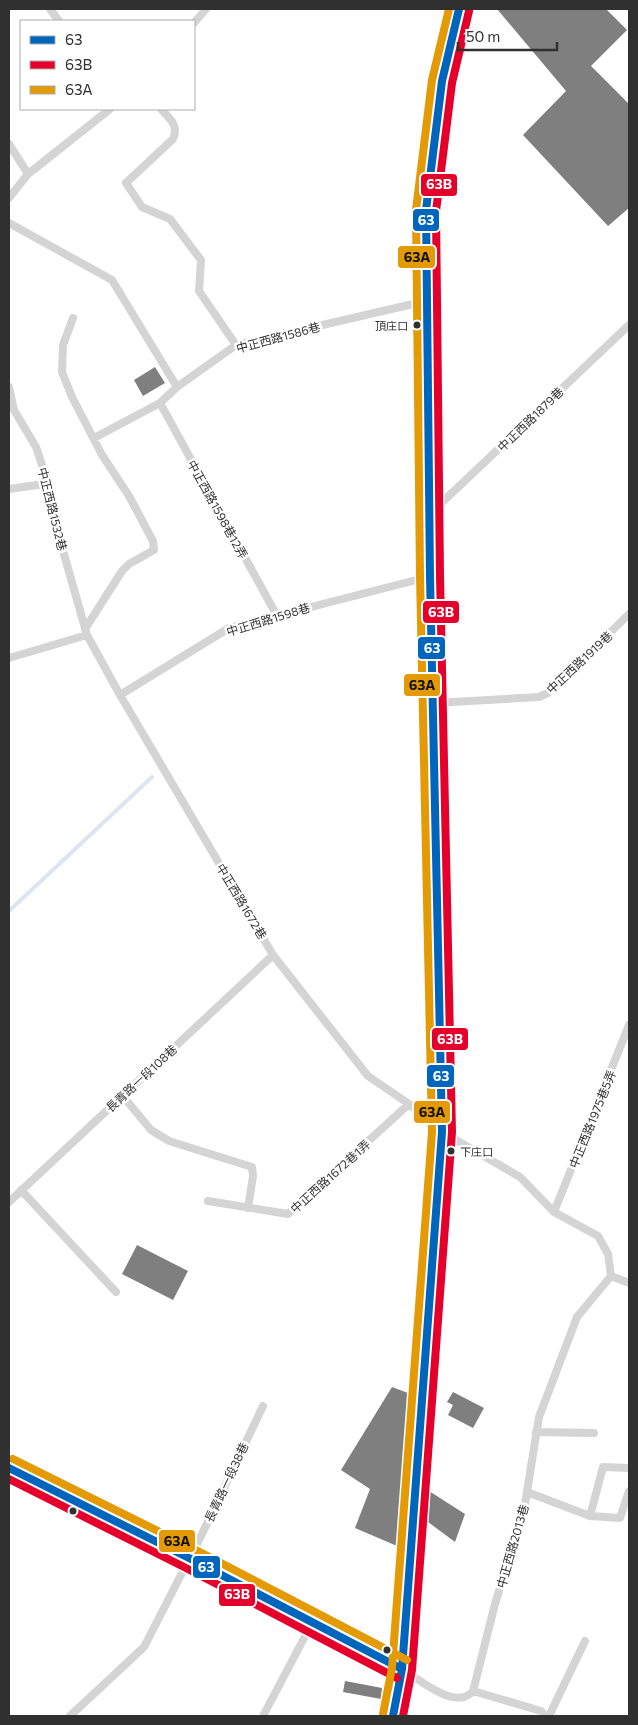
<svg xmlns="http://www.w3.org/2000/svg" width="638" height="1725" font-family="Commissioner,'Noto Sans TC',sans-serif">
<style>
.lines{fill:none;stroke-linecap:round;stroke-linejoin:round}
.stream{stroke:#dde5f0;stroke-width:4}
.building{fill:#7f7f7f}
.lane{stroke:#d4d4d4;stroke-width:8}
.secondary{stroke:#cecece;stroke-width:21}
.bus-1-casing{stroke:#fff;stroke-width:11}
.bus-2-casing{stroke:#fff;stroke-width:11}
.bus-3-casing{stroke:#fff;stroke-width:11}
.bus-1{stroke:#0065bd;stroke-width:8}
.bus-2{stroke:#e4002b;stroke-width:8}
.bus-3{stroke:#e39a05;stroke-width:8}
.bus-dot{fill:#303030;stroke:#fff;stroke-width:2}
.labels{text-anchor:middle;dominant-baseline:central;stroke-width:5;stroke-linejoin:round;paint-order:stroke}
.bus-label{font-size:11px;fill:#303030;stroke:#fff;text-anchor:end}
.street-label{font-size:12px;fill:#303030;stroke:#fff}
.line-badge{stroke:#fff;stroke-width:2}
.badge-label{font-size:14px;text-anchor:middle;font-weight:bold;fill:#fff}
.pale-badge-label{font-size:14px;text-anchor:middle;font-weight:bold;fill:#111}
</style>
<rect width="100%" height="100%" fill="#fff"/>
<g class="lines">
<path class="stream" d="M9 911 152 777"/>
</g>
<path class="building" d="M497 9H606L627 30 591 66 629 104V208L608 226 523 135 566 91Z
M155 367 165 383 143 396 134 380Z
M137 1245 188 1271 173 1300 122 1274Z
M392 1387 408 1393 397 1546 355 1528 370 1489 341 1470Z
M453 1392 484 1408 473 1428 448 1415 453 1405 447 1402Z
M429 1491 465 1514 455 1542 428 1522Z
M345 1681 382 1688 381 1699 343 1692Z"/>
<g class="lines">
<path class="lane" d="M50 9 59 21
M194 23 206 9
M161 109C170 119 179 125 173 139L126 183 142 207 170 219 201 260 199 291 236 345
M9 144 28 174
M9 198 28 174 110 109
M9 223 112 280 177 387
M73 318 63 345 62 372 72 397 102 455 129 496 153 541 154 550 129 564 122 571 85 629
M9 387 14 410 36 447 42 465 44 484 87 635 120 695 273 955 368 1076 409 1104 442 1132 520 1177 554 1212 598 1236 608 1254 611 1276
M160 403 276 614
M94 438 160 403 177 387 236 345 426 301
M9 489 44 484
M433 511 629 325
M9 658 87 635
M120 695 229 628 428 577
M434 703 539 697 548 693 629 614
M122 1095 151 1130 169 1141 252 1167 253 1176 248 1208
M21 1190 116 1292
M208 1201 288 1214 409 1104
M9 1202 273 955
M554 1212 629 1025
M611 1276 629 1283
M536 1432 594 1433
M527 1492 590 1516 603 1467 629 1468
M590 1516 620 1518 629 1491
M405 1671C422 1681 456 1711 473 1691L495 1604 524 1510 539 1417 577 1317 611 1276
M473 1691 541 1711 545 1716
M70 1716 144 1647 201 1536 263 1406
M263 1716 312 1623
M549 1716 585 1641"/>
<path class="secondary" d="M9 1468 189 1558 402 1669
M393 1716 402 1669 442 1132 430 576 426 210 442 81 459 9"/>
<defs>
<path id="bus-1" d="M9 1468 189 1558 402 1669
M393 1716 402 1669 442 1132 430 576 426 210 442 81 459 9"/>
<path id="bus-2" d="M9 1479 184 1567 397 1678
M403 1716 412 1670 452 1132 440 576 436 211 452 83 469 11"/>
<path id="bus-3" d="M13 1459 194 1549 407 1660
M383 1714 392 1668 432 1132 420 576 416 210 432 80 449 9"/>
</defs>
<use href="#bus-1" class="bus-1-casing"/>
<use href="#bus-2" class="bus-2-casing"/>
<use href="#bus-3" class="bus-3-casing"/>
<use href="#bus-1" class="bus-1"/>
<use href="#bus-2" class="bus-2"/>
<use href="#bus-3" class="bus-3"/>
</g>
<g class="bus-dot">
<circle cx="417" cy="325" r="4.5"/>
<circle cx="451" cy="1151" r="4.5"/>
<circle cx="73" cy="1511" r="4.5"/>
<circle cx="387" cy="1650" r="4.5"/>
</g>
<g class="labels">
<g class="bus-label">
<text x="408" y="325">頂庄口</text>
<text x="460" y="1151" text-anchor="start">下庄口</text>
</g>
<g class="street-label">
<text transform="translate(278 337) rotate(-15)">中正西路1586巷</text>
<text transform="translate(530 419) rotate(-44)">中正西路1879巷</text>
<text transform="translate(53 509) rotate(76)">中正西路1532巷</text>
<text transform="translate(218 509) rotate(61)">中正西路1598巷12弄</text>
<text transform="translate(268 619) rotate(-17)">中正西路1598巷</text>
<text transform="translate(579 662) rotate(-43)">中正西路1919巷</text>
<text transform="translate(242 901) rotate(59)">中正西路1672巷</text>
<text transform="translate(141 1078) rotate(-43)">長青路一段108巷</text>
<text transform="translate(592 1119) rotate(-68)">中正西路1975巷5弄</text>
<text transform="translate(330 1176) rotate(-42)">中正西路1672巷1弄</text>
<text transform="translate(226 1482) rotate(-65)">長青路一段38巷</text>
<text transform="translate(512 1546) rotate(-74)">中正西路2013巷</text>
</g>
</g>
<g class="line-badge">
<rect x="420" y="173" width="38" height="24" rx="5" fill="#e4002b"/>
<rect x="412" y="208" width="28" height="24" rx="5" fill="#0065bd"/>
<rect x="397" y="245" width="39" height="24" rx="5" fill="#e39a05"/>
<rect x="422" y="600" width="38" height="24" rx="5" fill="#e4002b"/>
<rect x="417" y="636" width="29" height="24" rx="5" fill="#0065bd"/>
<rect x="403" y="673" width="38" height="24" rx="5" fill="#e39a05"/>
<rect x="431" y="1027" width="38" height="24" rx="5" fill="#e4002b"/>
<rect x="426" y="1064" width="29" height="24" rx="5" fill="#0065bd"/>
<rect x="413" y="1100" width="38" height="24" rx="5" fill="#e39a05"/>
<rect x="158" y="1529" width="38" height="24" rx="5" fill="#e39a05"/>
<rect x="192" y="1555" width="29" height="24" rx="5" fill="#0065bd"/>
<rect x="218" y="1583" width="38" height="24" rx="5" fill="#e4002b"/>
</g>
<g class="badge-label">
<text x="439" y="189">63B</text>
<text x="426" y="225">63</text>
<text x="441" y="617">63B</text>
<text x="432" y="653">63</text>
<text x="450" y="1044">63B</text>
<text x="441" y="1081">63</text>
<text x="206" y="1572">63</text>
<text x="237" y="1599">63B</text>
</g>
<g class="pale-badge-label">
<text x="417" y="262">63A</text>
<text x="422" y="690">63A</text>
<text x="432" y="1117">63A</text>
<text x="177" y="1546">63A</text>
</g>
<rect width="638" height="1725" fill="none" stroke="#303030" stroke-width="20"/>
<rect x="20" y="20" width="175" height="90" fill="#ffffff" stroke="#acacac"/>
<rect x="30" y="36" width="25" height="8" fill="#0065bd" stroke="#acacac"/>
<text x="65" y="45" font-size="15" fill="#303030">63</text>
<rect x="30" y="61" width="25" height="8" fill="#e4002b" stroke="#acacac"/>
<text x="65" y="70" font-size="15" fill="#303030">63B</text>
<rect x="30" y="86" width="25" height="8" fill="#e39a05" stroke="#acacac"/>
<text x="65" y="95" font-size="15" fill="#303030">63A</text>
<path d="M458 42v8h99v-8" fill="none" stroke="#303030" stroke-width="2.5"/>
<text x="466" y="42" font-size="15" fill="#303030" stroke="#ffffff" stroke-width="4" paint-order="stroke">50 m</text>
</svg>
